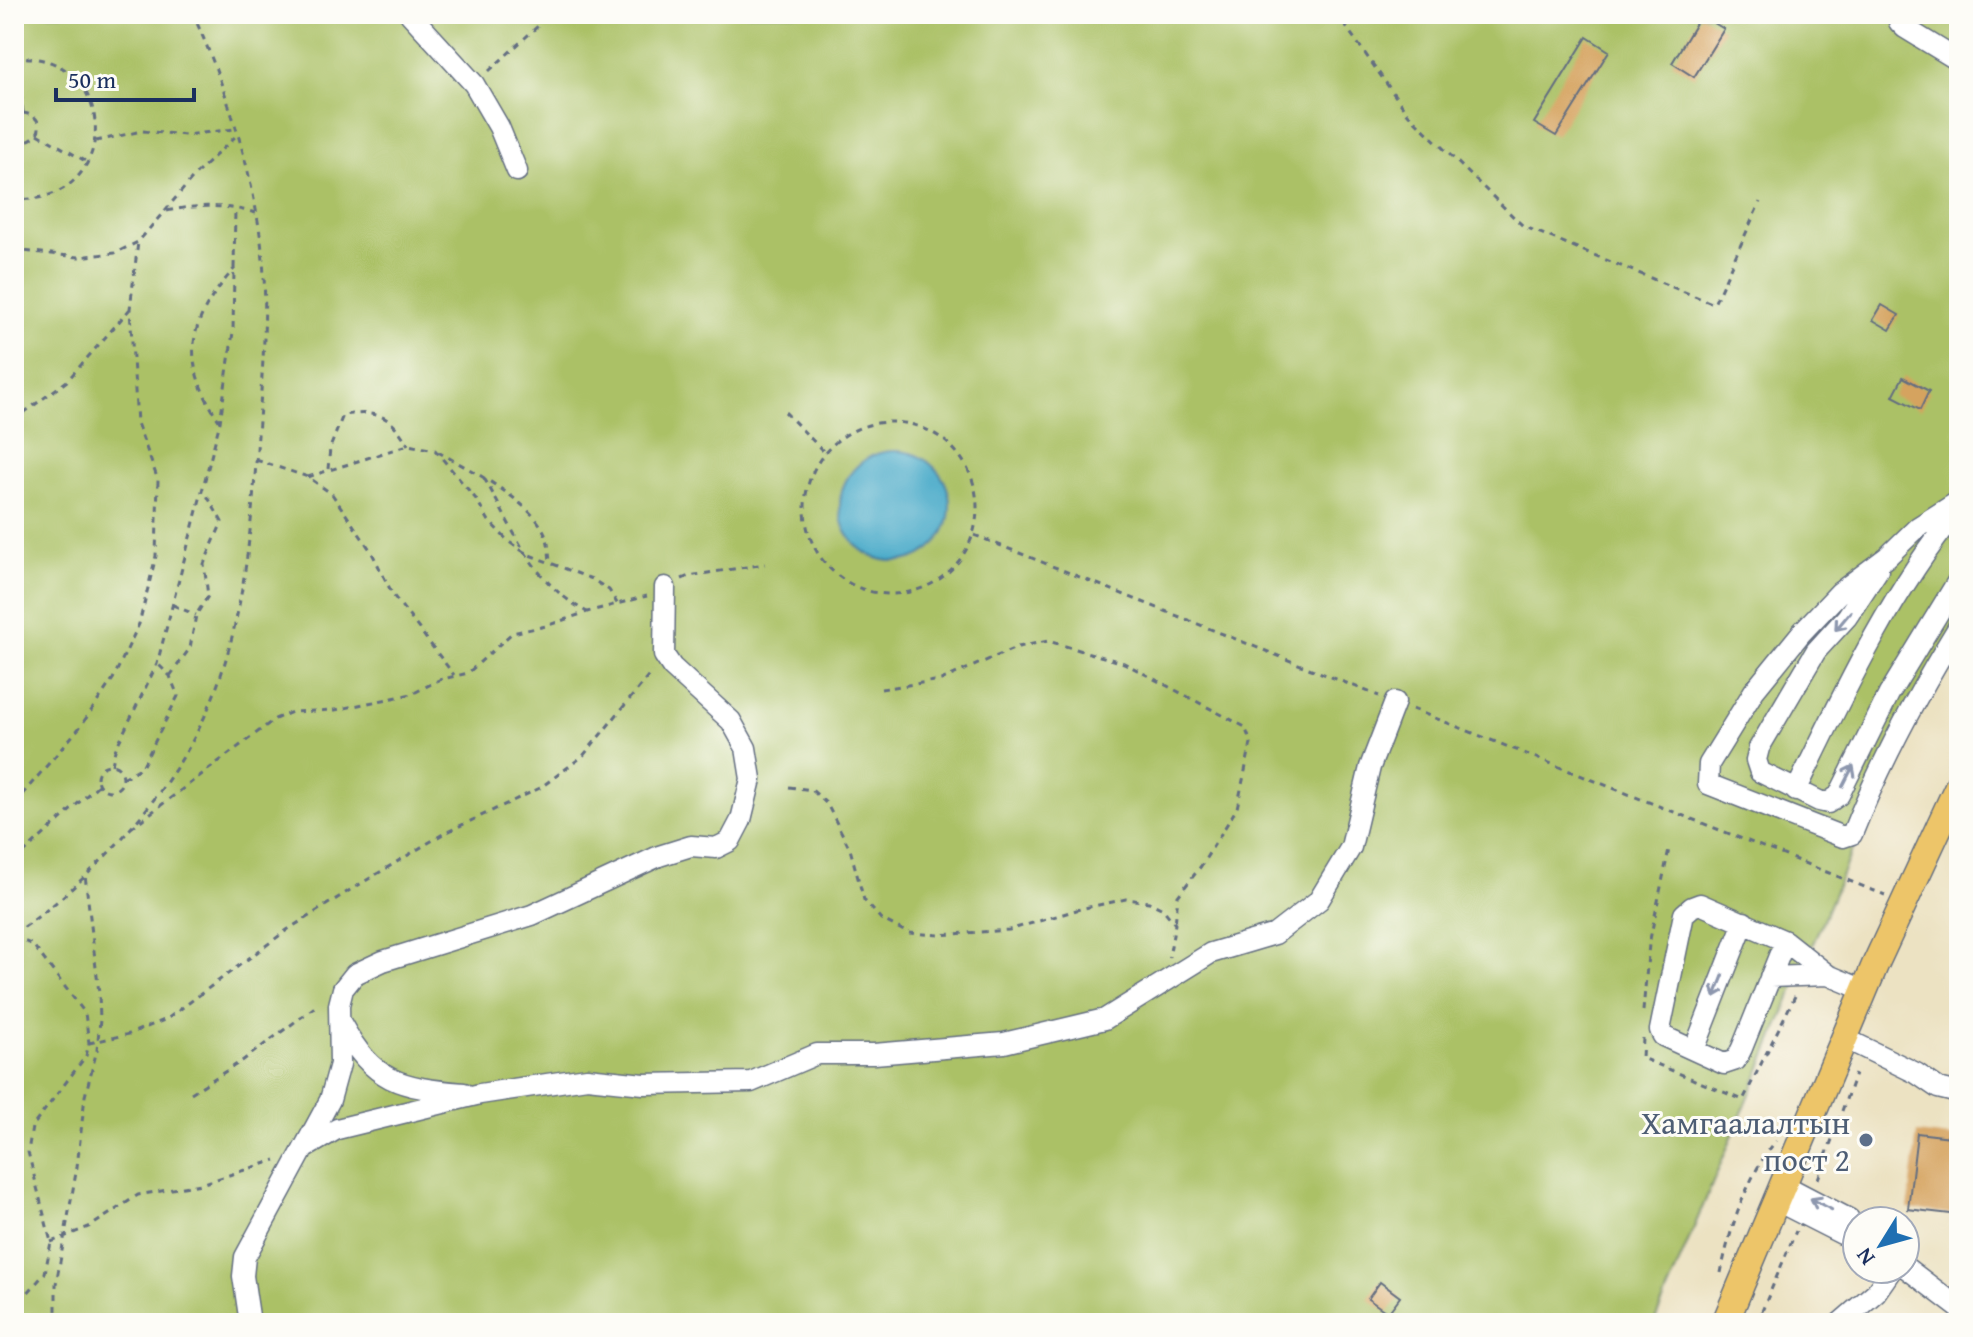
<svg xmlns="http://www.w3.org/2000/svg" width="1973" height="1337" font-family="'Gentium Book Plus',serif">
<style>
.green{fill:#abc166;stroke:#637862;stroke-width:2}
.water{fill:#49aac9;stroke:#326c94;stroke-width:2}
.building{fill:#d5a35e}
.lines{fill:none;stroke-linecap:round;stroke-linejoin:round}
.minor-casing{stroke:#646e81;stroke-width:23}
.major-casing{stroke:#646e81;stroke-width:29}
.path{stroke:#646e81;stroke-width:3;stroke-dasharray:6 6;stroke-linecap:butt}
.minor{stroke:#fff;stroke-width:20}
.major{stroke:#edc569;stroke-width:26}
.oneway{stroke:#8d97ae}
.service-dot{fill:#5c6f8a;stroke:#fdfcf7;stroke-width:3}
.labels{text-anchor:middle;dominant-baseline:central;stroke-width:6;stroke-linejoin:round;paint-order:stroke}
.service-label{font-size:32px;fill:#4e5e75;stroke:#fdfcf7;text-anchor:end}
</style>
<rect width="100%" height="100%" fill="#fdfcf7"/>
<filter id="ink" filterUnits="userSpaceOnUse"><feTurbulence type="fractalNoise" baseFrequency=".0125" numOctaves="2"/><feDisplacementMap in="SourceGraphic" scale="16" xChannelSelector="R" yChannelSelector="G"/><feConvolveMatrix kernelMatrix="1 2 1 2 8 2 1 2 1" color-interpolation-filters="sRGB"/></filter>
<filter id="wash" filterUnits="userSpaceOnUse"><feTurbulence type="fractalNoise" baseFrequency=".006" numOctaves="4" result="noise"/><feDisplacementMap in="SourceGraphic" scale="32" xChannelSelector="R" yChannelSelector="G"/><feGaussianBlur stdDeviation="1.8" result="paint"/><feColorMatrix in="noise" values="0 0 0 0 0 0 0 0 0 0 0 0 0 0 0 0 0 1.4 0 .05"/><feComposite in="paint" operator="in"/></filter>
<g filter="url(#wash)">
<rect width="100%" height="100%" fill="#ece2c2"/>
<path class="green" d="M14 14H1959V642L1912 707 1654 1323H14Z"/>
<path class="water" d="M840 506a55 55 0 1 1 110 0a55 55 0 1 1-110 0Z"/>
<g id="blocks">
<path class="building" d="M1701 15 1724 29 1694 77 1672 63Z
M1587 37 1609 51 1556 136 1534 123Z
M1882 305 1899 315 1890 330 1873 320Z
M1903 377 1929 391 1920 410 1893 396Z
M1917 1133 1959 1138V1215L1908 1209Z
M1380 1282 1400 1297 1388 1313 1368 1299Z"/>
</g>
</g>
<g filter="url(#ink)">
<use href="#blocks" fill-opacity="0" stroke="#646e81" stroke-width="2"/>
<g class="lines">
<defs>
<path id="minor" d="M410 14 474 84 499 127 517 171
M1899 14V22L1905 28 1959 61
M1959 501 1918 527 1887 557 1840 592 1802 632 1754 691 1709 764 1708 784 1843 837 1852 834C1881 761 1918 693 1959 626
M1878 570 1847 617 1816 651 1759 748 1756 760 1760 772 1819 801 1828 803 1839 795 1889 694 1959 579
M1796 791C1843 694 1890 593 1959 509
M1700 904 1785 941 1742 1048 1736 1060 1724 1064 1663 1036 1660 1030 1684 914 1692 907Z
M1785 941 1828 975
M1770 977 1828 975 1864 990
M341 1023C374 1083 399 1087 464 1093
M1844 1038 1916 1073 1938 1088 1959 1093
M1694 1050 1744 922
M305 1148 337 1129 480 1094 587 1078 644 1084 751 1082 817 1054H874L1004 1043 1105 1019 1211 953 1275 934 1319 900 1351 847 1370 767 1395 702
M1784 1185 1849 1219 1851 1229 1857 1233
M1777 1201 1842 1234 1851 1229
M1905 1267 1959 1308
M14 1320 18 1323
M250 1323 243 1276 245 1257 330 1100 340 1064 339 1005 343 989 355 974 383 961 532 915 659 856 691 846 716 848 730 841 741 820 751 779 746 748 731 721 672 667 664 655 665 587
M1840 1323 1876 1292 1892 1269"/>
<path id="major" d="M1725 1323 1875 965 1959 784"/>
</defs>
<use href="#minor" class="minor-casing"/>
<use href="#major" class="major-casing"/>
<path class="path" d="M1337 14 1408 114 1523 226 1714 304 1760 202
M14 58C121 49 124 207 14 199
M18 58 23 113
M489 71 551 14
M14 121 23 113C43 115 45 135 26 141L18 138 14 133
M38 134 87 162
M96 141 142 131 186 135 235 129
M167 211C198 204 225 205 256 213
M14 250 79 257 115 253 138 242 197 173 236 136
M785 412 825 453
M14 420 67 381 130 309
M805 508a86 86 0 1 1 172 0a86 86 0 1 1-172 0Z
M220 422C179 360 187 322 235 268
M438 452C469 469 533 501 546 536 549 544 549 553 550 561
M256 460 308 477 332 494 371 551 393 595 454 675
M328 469 330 448 343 415C378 411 390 414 408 445
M308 477 408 445 435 450 476 499 489 521 509 542 527 554 592 579 609 590 618 605
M484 478C515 531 530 581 587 612
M974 535 1379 696
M682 579 689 576 765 564
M173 605 196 615
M170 676 190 648 196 615 208 596 204 564 222 522 205 492
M881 689 941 680 1018 647 1048 641 1124 663 1245 727 1251 743 1237 808 1201 866 1178 896 1175 924
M1412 709 1885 895
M1948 764 1959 743
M97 778a13 13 0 1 1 26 0a13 13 0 1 1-26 0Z
M112 765 115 750 157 664 220 422 233 332 235 208
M123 778 142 767 178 696 170 676 158 664
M789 787 812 790 827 804 850 849 864 900 881 919 908 933 939 935 1009 930 1080 909 1126 899 1149 902 1163 909 1175 924 1169 957
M14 804 80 727 113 679 139 624 156 556 158 480 137 423 130 309 138 242
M131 828 275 719 292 712 335 710 412 694 439 680 468 673 512 633 546 626 587 612 647 596
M14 862 98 785
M14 934C87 885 167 798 204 718 246 627 252 520 259 421 263 359 269 295 260 234 249 158 224 83 193 14
M14 937 33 945 85 1013 89 1043 86 1056 32 1127 28 1152 51 1242 45 1273 19 1303
M1643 1011 1649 944 1669 849
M1643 1038 1642 1058 1743 1100 1795 996
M89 1043 129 1034 167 1019 287 930 347 892 443 834 540 788 583 756 652 672
M191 1093 242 1061 319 1004
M1818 1179 1855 1074
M51 1242 91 1226 138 1195 201 1184 276 1160
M1721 1273C1729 1230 1748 1174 1776 1141
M56 1323V1284L77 1167 85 1096 97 1050 100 1020 99 993 85 875
M1757 1323 1796 1231"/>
<use href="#minor" class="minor"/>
<use href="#major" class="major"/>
</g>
<defs><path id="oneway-shaft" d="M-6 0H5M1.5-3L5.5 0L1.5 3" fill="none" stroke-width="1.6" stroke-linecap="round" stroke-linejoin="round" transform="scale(2)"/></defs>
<g class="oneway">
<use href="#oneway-shaft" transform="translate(1843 621) rotate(130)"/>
<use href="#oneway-shaft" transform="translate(1848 776) rotate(-63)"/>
<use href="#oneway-shaft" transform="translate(1719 986) rotate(112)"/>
<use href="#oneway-shaft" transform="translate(1821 1204) rotate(-152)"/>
</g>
</g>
<circle class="service-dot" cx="1866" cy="1140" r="8"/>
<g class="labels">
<g class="service-label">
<text x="1850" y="1122">Хамгаалалтын<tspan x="1850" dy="37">пост 2</tspan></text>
</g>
</g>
<rect width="1973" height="1337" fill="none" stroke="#fdfcf7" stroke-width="48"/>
<g transform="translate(1881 1245) rotate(233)"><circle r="38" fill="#fdfcf7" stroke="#a3aaba" stroke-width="2"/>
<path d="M0-6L14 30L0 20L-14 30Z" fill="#1f6fb2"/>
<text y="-12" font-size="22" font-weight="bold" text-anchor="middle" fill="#1b2f5e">N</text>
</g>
<path d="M56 88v12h138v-12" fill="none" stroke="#1b2f5e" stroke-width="4"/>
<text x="68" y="88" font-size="24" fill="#1b2f5e" stroke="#fdfcf7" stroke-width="6" paint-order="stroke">50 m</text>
</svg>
